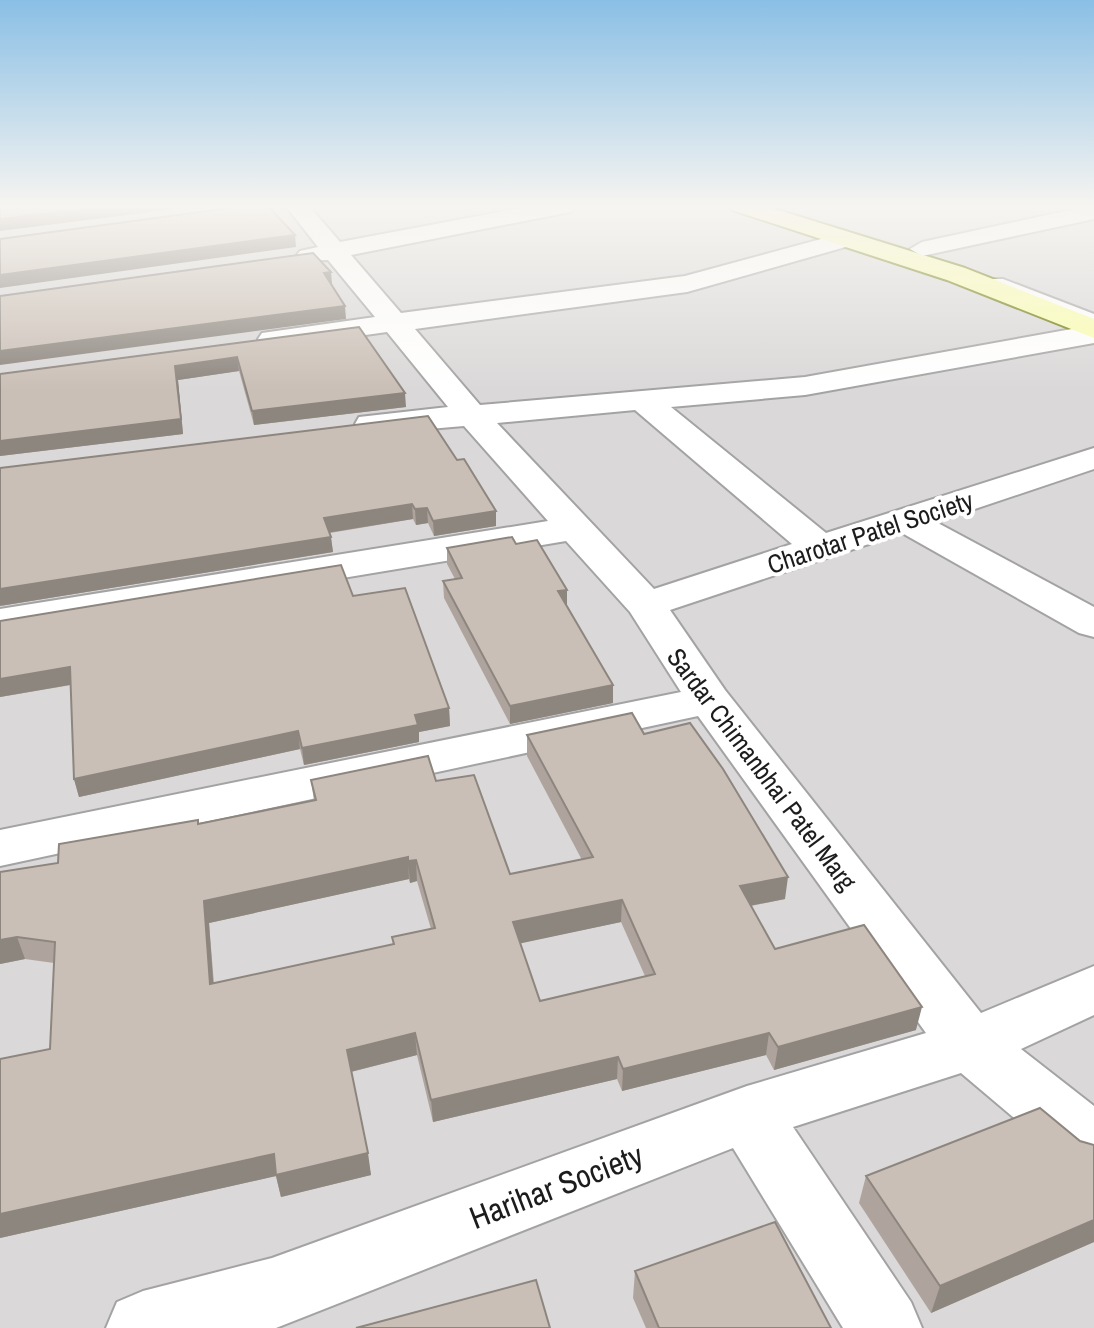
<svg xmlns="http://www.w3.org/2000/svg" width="1094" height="1328" font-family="'Archivo Narrow',sans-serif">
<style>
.residential{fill:#dad8d8}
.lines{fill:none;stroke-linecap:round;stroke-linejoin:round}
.service-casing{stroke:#a3a3a3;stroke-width:4}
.minor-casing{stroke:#a3a3a3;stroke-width:4}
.secondary-casing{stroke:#687500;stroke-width:4}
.service{fill:#fff;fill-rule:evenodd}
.minor{fill:#fff;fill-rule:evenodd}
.secondary{fill:#fafeae;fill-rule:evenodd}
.wall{fill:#aea49d;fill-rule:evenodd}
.shaded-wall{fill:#8d867f}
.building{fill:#cabfb6;stroke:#8d867f;stroke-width:2;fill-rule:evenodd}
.labels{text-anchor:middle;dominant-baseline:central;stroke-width:8;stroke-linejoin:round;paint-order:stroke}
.street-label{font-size:26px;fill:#1c1c1c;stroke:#fff}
.near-street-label{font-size:32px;fill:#1c1c1c;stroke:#fff}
</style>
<rect width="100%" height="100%" fill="#eee9e0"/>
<path class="residential" d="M0 205H1094V1328H0Z"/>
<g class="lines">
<defs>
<path id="service" d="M993 279H1003L1094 314V324L993 285Z"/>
<path id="minor" d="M285 205H308L340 242 537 205H581L570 212 351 255 401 313 685 276 847 232 859 239 856 244 687 292 415 329 480 405 805 377 1094 325V343L805 395 671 407 826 533 1094 448V469L936 522 1094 607V637L1079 633 902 533 670 610 725 690 981 1013 1094 966V1015L1021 1049 1094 1106V1174L1071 1166 961 1073 793 1127 911 1302 922 1328H843L733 1148 276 1328H106L117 1302 143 1291 272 1258 747 1086 926 1033 698 716 0 866V830L681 692 630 612 566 541 0 635V609L548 521 464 426 371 434 359 431 355 424 359 417 448 407 387 332 272 348 262 345 258 339 262 333 375 317 328 260 300 261 296 256 300 251 318 247ZM635 410 792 544 654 589 497 423Z
M1094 205V219L922 256 910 249 922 242Z"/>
<path id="secondary" d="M729 205H762L965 268 1094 319V338L947 280 732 210Z"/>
</defs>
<use href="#service" class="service-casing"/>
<use href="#minor" class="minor-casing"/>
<use href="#secondary" class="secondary-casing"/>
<use href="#service" class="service"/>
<use href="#minor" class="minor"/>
<use href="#secondary" class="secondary"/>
</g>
<path class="wall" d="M359 327 406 407 254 425 239 371 178 380 183 434 0 456V374Z
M457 460 496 511V526L434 536 428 523 416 525 413 519 330 533 333 552 0 606Z
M516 544 567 590 566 606 613 685V703L510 724 444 598 443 581 455 579 447 564V548Z
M353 596 449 708 450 726 419 732V742L304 765 300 749 79 797 74 779 71 685 0 697V621Z
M644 734 785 899 751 906 775 949 916 1030 774 1070 766 1055 622 1091 617 1079 433 1122 417 1055 351 1072 371 1175 281 1197 276 1176 0 1238V1059L50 1049 54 963 25 959 0 964 58 863 199 823 314 801 311 780 436 781 510 874 582 860 527 756V735ZM409 879 410 883 417 881 431 929 392 937 393 944 214 984 209 923ZM621 922 645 976 540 1001 520 943Z
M1080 1141 1094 1145V1242L931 1313 859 1203 866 1176Z
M635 1271 831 1328H646L633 1298Z"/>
<path class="shaded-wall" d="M119 205H207L0 231V219Z
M295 235 296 247 0 288V275Z
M331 272 332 284 325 285 324 273Z
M345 306 346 319 0 365V351Z
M237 357 239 371 178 380 183 434 0 456V441L175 366Z
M405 393 406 407 254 425 252 411Z
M412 504 413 519 326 533 324 518Z
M427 508 428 523 416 525 415 509Z
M496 511V526L434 536 433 521Z
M331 537 333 552 0 606V589Z
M567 590V606L557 608 558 591Z
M70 667 75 684 0 697V679Z
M613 685V703L510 724V706Z
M449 708 450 726 419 732V742L304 765 302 748 415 715Z
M298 731 300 749 79 797 74 779Z
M408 857 409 879 209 923 215 1007 210 984 204 901Z
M416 860 417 881 410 883 408 861Z
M788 877 785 899 738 908 740 886Z
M622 900 621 922 513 945V922Z
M17 937 25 959 0 964V940Z
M922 1007 916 1030 774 1070 778 1047Z
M415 1033 417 1055 350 1072 347 1050Z
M769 1033 766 1055 622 1091 623 1069Z
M618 1057 617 1079 433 1122 431 1100Z
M368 1153 371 1175 281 1197 276 1176 0 1238V1214L274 1154Z
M1094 1220V1242L931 1313 940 1286Z"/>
<path class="building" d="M0 205H119L0 219Z
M252 205H267L295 235 0 275V239Z
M313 253 331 272 324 273 345 306 0 351V296Z
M359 327 405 393 252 411 237 357 175 366 181 419 0 441V374Z
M428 416 457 460 464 459 496 511 433 521 427 508 415 509 412 504 324 518 331 537 0 589V468Z
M512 537 516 544 537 540 567 590 558 591 613 685 510 706 443 581 462 578 447 548Z
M341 565 353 596 405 588 449 708 415 715 418 725 302 748 298 731 74 779 70 667 0 679V621Z
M632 713 644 734 690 723 723 769 788 877 740 886 775 949 864 925 922 1007 778 1047 769 1033 623 1069 618 1057 431 1100 415 1033 347 1050 368 1153 276 1175 274 1154 0 1214V1059L50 1049 55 942 17 937 0 940V872L58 863 59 844 198 820V824L316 800 311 780 428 756 436 781 474 775 510 874 593 857 527 735ZM408 857V861L416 860 435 928 392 937 394 944 210 984 204 901ZM622 900 655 974 540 1001 513 922Z
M1040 1108 1080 1141 1094 1145V1220L940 1286 866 1176Z
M775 1222 831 1328H659L635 1271Z
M536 1280 550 1328H356Z"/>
<linearGradient id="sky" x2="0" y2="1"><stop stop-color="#8abfe5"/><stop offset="0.53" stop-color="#f7f5f1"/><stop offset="1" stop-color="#f7f5f1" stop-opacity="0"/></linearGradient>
<rect width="1094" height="390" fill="url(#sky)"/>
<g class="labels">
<g class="street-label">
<text transform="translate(870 532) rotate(-18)">Charotar Patel Society</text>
<text transform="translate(762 769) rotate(53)">Sardar Chimanbhai Patel Marg</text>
</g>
<g class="near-street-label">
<text transform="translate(556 1186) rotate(-21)">Harihar Society</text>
</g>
</g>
</svg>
